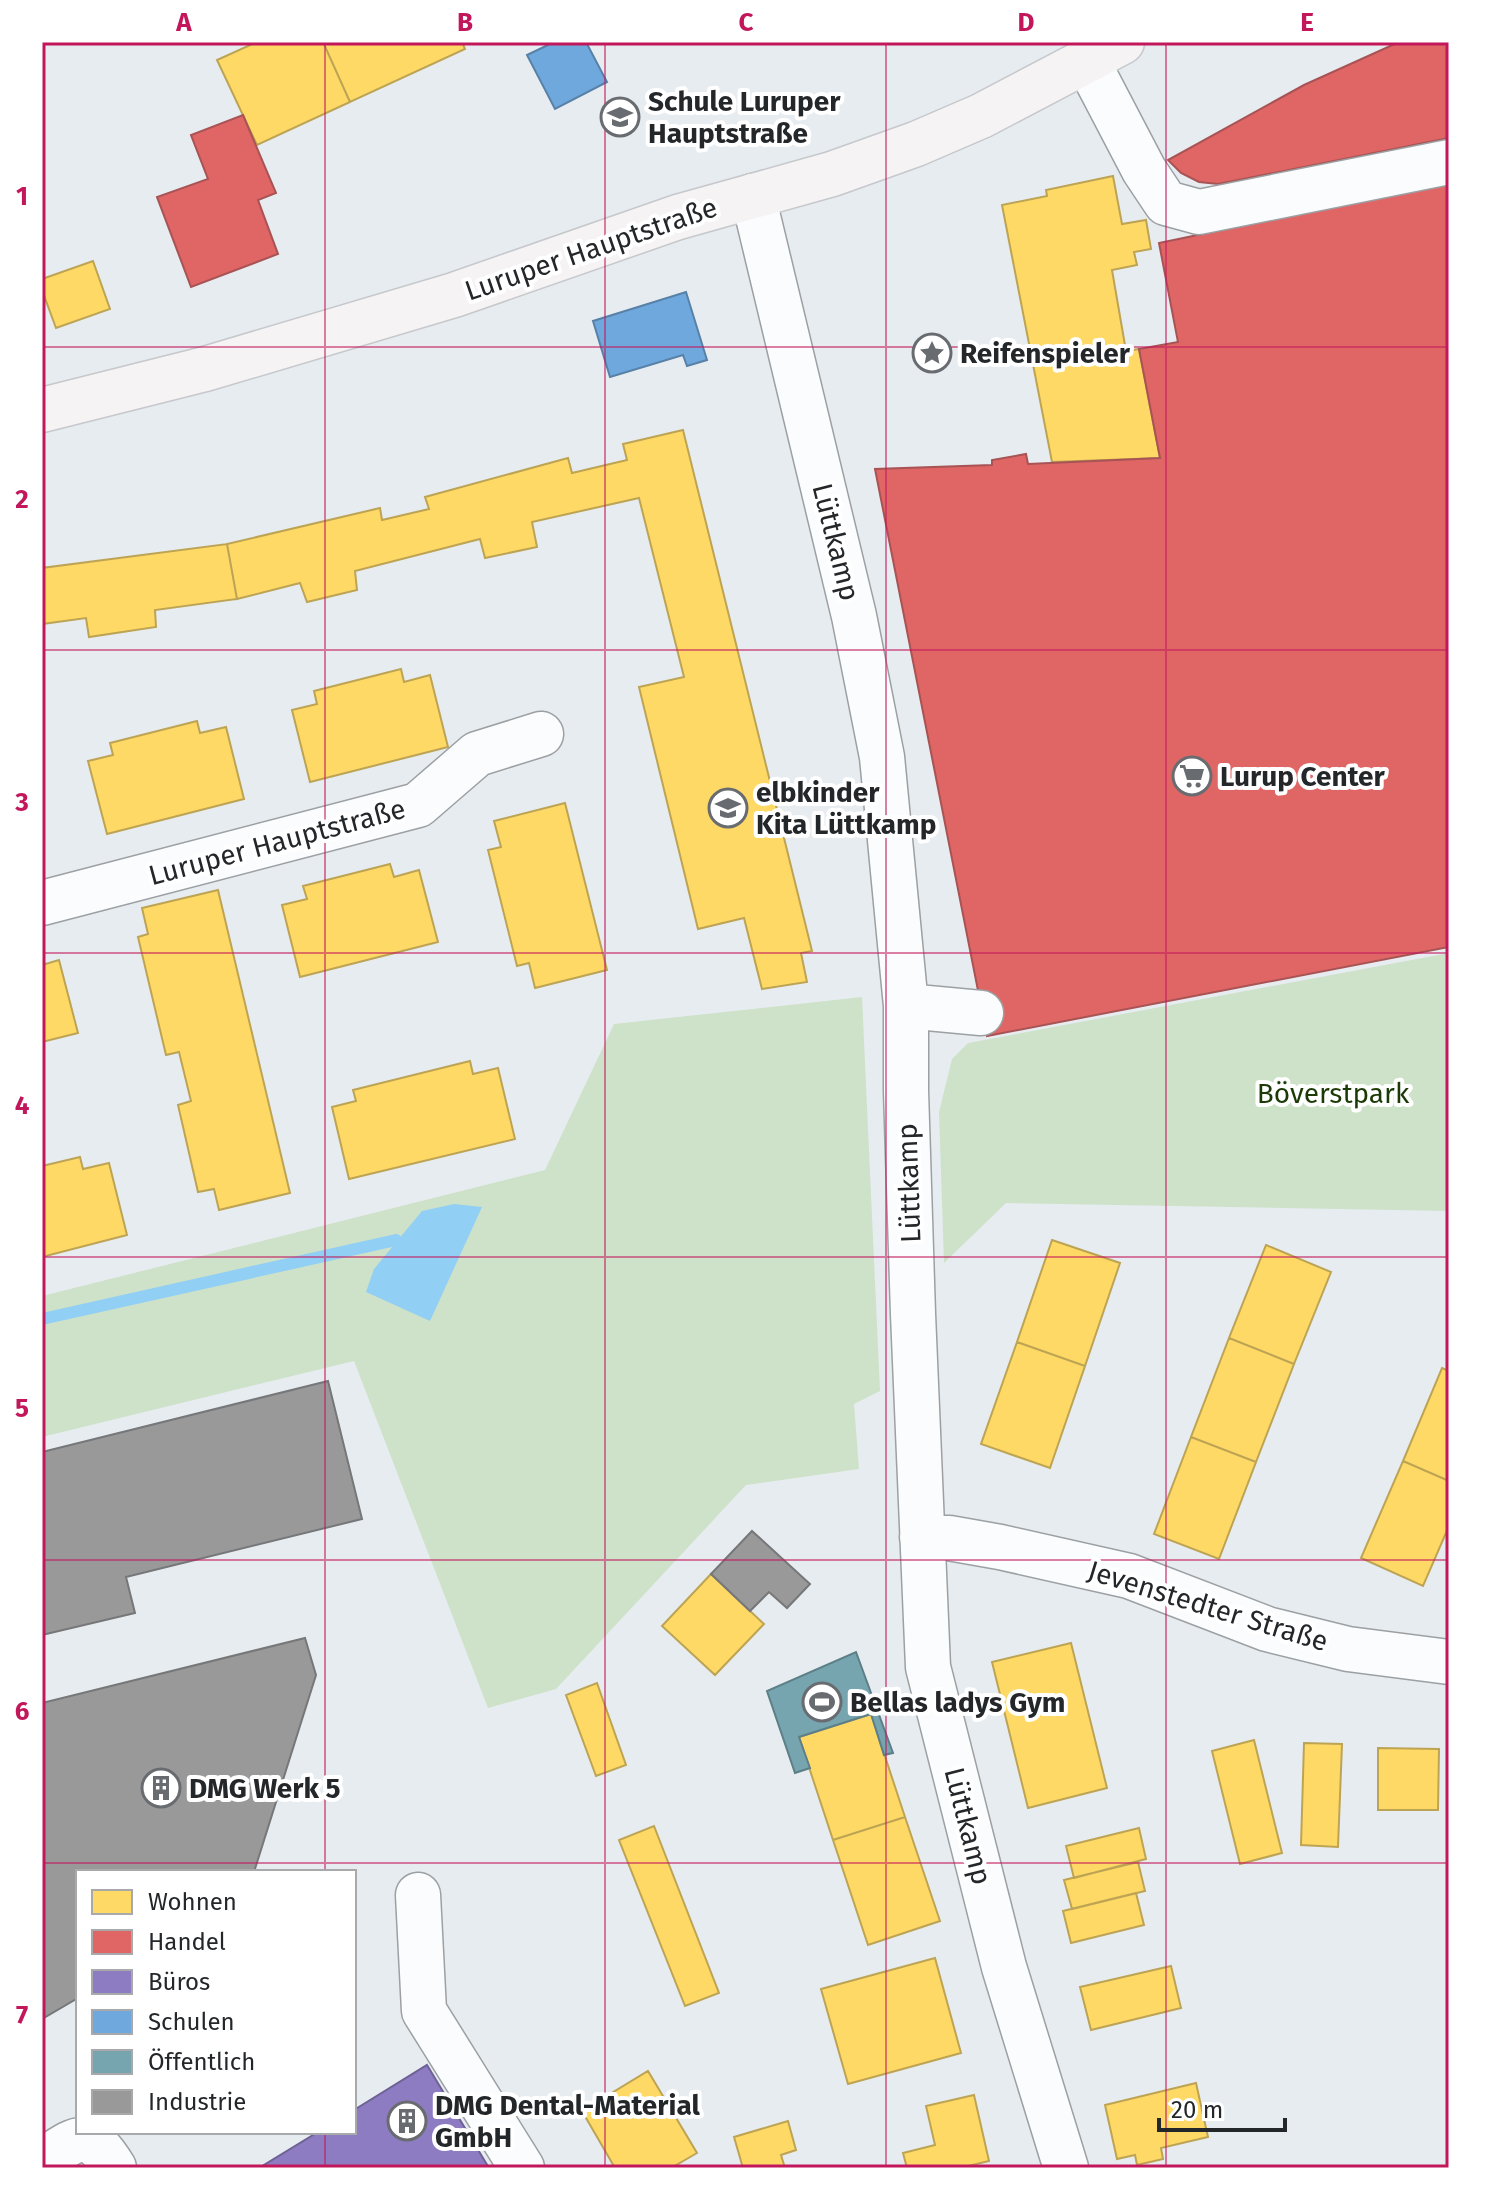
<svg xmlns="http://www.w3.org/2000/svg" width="1491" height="2210" font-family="'Fira Sans',sans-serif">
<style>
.green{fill:#cde2c9}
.water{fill:#92cff4}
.homes{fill:#ffd966;stroke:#bda454;stroke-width:2}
.shops{fill:#e06666;stroke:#a85354;stroke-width:2}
.offices{fill:#8e7cc3;stroke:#6e6295;stroke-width:2}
.schools{fill:#6fa8dc;stroke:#5881a7;stroke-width:2}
.public{fill:#76a5af;stroke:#5d7f87;stroke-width:2}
.industry{fill:#999;stroke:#767778;stroke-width:2}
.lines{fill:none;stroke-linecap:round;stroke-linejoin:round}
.stream{stroke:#92cff4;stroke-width:12}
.minor-casing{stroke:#9ca0a3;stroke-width:47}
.major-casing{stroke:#c6c8cb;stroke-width:47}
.minor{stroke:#fbfcfd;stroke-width:44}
.major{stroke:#f5f3f4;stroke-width:44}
.grid{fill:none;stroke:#c2185b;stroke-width:2;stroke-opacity:0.55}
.labels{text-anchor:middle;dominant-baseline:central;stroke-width:8;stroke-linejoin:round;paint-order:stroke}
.poi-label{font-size:28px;font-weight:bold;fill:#24272a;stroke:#fff;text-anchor:start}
.street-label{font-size:28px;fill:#24272a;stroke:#fff}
.park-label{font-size:28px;fill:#1c3a06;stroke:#fff}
.neatline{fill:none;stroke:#c2185b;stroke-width:3}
.grid-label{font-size:26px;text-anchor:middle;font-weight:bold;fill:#c2185b}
</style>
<rect width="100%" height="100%" fill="#e7ecf1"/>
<path class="green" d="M1449 953V1211L1006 1203 944 1263 939 1112 952 1059 968 1043Z
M862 997 880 1391 854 1404 859 1469 746 1485 556 1689 488 1708 354 1361 42 1437V1296L545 1170 614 1024Z"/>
<path class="water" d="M454 1204 482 1207 430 1321 366 1292 374 1269 422 1211Z"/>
<path class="homes" d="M257 42H323L350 102 257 145 217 60Z
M323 42H462L465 49 350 102Z
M1113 176 1122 224 1146 220 1151 249 1134 252 1137 265 1112 270 1126 351 1139 349 1160 458 1052 462 1002 205 1047 196 1046 190Z
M93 261 110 309 56 328 42 290V279Z
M683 430 812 951 801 953 807 982 762 989 744 918 698 929 639 687 684 677 639 498 532 522 537 547 485 558 480 539 355 571 357 590 307 602 300 583 237 599 227 544 380 508 382 520 429 509 425 497 568 458 572 473 627 460 623 444Z
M227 544 237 599 155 610 156 627 89 637 86 618 42 624V568Z
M401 669 404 682 430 675 448 747 310 782 292 710 317 704 314 691Z
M197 721 200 733 226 727 244 799 107 834 88 761 113 755 110 743Z
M565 803 607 970 535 988 529 963 517 966 488 850 501 847 494 821Z
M390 864 394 877 419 870 438 942 300 977 282 905 307 899 303 886Z
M218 890 290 1193 219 1210 214 1189 198 1192 178 1105 191 1101 179 1052 166 1055 138 937 148 934 142 908Z
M59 960 78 1033 42 1042V965Z
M470 1061 473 1074 498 1068 515 1139 349 1179 332 1107 356 1101 353 1090Z
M80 1157 83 1169 109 1163 127 1235 42 1257V1166Z
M1052 1240 1120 1263 1085 1366 1017 1342Z
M1266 1245 1331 1272 1294 1364 1229 1338Z
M1229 1338 1294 1364 1256 1462 1191 1437Z
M1017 1342 1085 1366 1050 1468 981 1444Z
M1442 1368 1449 1371V1481L1403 1461Z
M1191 1437 1256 1462 1219 1559 1154 1534Z
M1403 1461 1449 1481V1526L1423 1586 1361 1558Z
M711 1574 764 1624 715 1675 662 1626Z
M1071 1643 1107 1788 1028 1808 992 1662Z
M597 1683 626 1765 596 1776 566 1695Z
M871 1714 905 1817 833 1840 799 1737Z
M1254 1740 1282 1853 1240 1864 1212 1751Z
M1304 1743 1342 1744 1338 1847 1301 1845Z
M1378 1748 1439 1749 1438 1810H1378Z
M905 1817 940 1921 868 1945 833 1840Z
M654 1826 719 1993 685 2006 619 1840Z
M1139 1828 1146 1859 1074 1878 1066 1846Z
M1138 1862 1145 1891 1072 1909 1064 1880Z
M1136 1893 1144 1925 1071 1943 1063 1911Z
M935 1958 961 2053 848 2084 821 1989Z
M1171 1966 1181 2008 1091 2030 1080 1987Z
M648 2071 697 2153 671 2168H615L582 2111Z
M1196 2083 1208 2137 1161 2148 1163 2159 1137 2165 1135 2155 1117 2159 1105 2105Z
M974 2095 989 2161 960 2168H907L903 2153 935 2145 926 2106Z
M788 2121 796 2150 781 2155 785 2168H743L734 2137Z"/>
<path class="shops" d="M1399 42H1449V138L1218 184 1199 182 1181 173 1168 160 1304 85Z
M243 115 276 193 258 200 278 254 191 287 157 197 208 179 191 135Z
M1449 183V947L987 1036 875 469 992 465V460L1026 454 1028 464 1160 458 1139 349 1178 342 1159 243Z"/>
<path class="offices" d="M427 2065 489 2168H259L318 2132H354V2110Z"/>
<path class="schools" d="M546 42H586L607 82 555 109 527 55 548 45Z
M686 292 707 360 687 366 683 355 610 377 593 321Z"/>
<path class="public" d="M856 1652 893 1753 884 1755 871 1714 799 1737 810 1768 795 1773 767 1691Z"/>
<path class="industry" d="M328 1381 362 1519 126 1577 135 1613 42 1635V1452Z
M752 1531 810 1584 787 1608 769 1592 750 1611 711 1574Z
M305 1638 316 1675 254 1872H78V1998L42 2019V1703Z"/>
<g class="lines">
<path class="stream" d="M42 1319 396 1240"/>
<defs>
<path id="minor" d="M1086 59 1144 170 1166 203 1199 212 1449 162
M753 196 854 616 882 757 906 1006V1091L913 1314 928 1667 1004 1967 1066 2168
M42 903 418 805 477 754 541 734
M906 1006 981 1013
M922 1537 949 1538 1000 1547 1129 1576 1267 1629 1348 1649 1449 1662
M418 1895 424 2011 522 2168
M42 2161C77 2138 88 2125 114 2168"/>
<path id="major" d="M42 410 205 369 454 295 678 217 832 174 916 144 981 116 1122 42"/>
</defs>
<use href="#minor" class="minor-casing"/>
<use href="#major" class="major-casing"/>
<use href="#minor" class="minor"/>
<use href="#major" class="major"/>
</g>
<path class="grid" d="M325 42V1872M605 42V2168M886 42V2168M1166 42V2168M42 347H1449M42 650H1449M42 953H1449M42 1257H1449M42 1560H1449M42 1863H1449M325 2132V2168"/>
<defs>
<symbol id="school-ring" viewBox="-11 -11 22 22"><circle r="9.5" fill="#fff" stroke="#686c70" stroke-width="1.5"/><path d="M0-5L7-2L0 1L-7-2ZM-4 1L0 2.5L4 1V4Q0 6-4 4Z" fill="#686c70"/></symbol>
<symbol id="sight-ring" viewBox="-11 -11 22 22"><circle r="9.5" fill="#fff" stroke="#686c70" stroke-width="1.5"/><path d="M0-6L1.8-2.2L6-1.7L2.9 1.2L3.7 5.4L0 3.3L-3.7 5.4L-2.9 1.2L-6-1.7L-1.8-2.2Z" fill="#686c70"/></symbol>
<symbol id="supermarket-ring" viewBox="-11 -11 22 22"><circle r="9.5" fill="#fff" stroke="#686c70" stroke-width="1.5"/><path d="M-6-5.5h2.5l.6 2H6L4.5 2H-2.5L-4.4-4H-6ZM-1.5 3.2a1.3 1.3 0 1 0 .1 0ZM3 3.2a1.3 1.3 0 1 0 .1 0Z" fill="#686c70"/></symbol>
<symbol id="stadium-ring" viewBox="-11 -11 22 22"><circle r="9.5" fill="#fff" stroke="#686c70" stroke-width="1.5"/><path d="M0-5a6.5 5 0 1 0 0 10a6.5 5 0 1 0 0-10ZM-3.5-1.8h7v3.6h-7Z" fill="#686c70"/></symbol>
<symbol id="building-ring" viewBox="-11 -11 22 22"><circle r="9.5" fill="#fff" stroke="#686c70" stroke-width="1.5"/><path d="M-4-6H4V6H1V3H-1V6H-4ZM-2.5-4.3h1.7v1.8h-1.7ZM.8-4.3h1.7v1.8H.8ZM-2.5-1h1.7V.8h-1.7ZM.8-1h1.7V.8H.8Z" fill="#686c70"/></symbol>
</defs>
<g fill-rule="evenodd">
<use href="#school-ring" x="598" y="95" width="44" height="44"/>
<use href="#sight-ring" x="910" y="331" width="44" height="44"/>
<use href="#supermarket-ring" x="1170" y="754" width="44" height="44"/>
<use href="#school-ring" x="706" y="786" width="44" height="44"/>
<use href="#stadium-ring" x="800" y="1680" width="44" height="44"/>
<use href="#building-ring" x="139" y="1766" width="44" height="44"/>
<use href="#building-ring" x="385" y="2099" width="44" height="44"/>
</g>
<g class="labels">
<g class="poi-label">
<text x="648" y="101">Schule Luruper<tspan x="648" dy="32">Hauptstraße</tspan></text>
<text x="960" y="353">Reifenspieler</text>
<text x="1220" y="776">Lurup Center</text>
<text x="756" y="792">elbkinder<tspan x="756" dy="32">Kita Lüttkamp</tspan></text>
<text x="850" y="1702">Bellas ladys Gym</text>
<text x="189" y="1788">DMG Werk 5</text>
<text x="435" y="2105">DMG Dental-Material<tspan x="435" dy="32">GmbH</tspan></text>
</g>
<g class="street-label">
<text transform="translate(591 249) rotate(-19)">Luruper Hauptstraße</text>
<text transform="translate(836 542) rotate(76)">Lüttkamp</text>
<text transform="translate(277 842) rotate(-15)">Luruper Hauptstraße</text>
<text transform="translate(909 1183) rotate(-92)">Lüttkamp</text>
<text transform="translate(1208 1606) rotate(17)">Jevenstedter Straße</text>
<text transform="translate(968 1826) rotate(76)">Lüttkamp</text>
</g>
<g class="park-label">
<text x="1333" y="1093">Böverstpark</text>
</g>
</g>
<rect width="1491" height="2210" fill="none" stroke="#ffffff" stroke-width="88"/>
<rect x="76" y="1870" width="280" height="264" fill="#ffffff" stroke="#a7a9aa" stroke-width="2"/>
<rect x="92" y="1890" width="40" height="24" fill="#ffd966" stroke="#a7a9aa" stroke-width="2"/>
<text x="148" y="1910" font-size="24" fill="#24272a">Wohnen</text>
<rect x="92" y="1930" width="40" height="24" fill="#e06666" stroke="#a7a9aa" stroke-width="2"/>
<text x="148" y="1950" font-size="24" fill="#24272a">Handel</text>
<rect x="92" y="1970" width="40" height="24" fill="#8e7cc3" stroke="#a7a9aa" stroke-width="2"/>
<text x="148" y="1990" font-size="24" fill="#24272a">Büros</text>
<rect x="92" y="2010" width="40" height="24" fill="#6fa8dc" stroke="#a7a9aa" stroke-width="2"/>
<text x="148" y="2030" font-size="24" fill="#24272a">Schulen</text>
<rect x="92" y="2050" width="40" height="24" fill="#76a5af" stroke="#a7a9aa" stroke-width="2"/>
<text x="148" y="2070" font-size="24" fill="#24272a">Öffentlich</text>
<rect x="92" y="2090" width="40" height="24" fill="#999999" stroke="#a7a9aa" stroke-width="2"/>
<text x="148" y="2110" font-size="24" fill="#24272a">Industrie</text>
<path d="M1159 2118v12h126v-12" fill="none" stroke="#24272a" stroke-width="4"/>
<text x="1171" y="2118" font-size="24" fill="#24272a" stroke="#ffffff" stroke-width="6" paint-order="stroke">20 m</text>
<rect x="44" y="44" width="1403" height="2122" class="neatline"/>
<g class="grid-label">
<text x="184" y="31">A</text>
<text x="465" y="31">B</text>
<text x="746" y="31">C</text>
<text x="1026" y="31">D</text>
<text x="1307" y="31">E</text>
<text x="22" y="205">1</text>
<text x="22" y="508">2</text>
<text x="22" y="811">3</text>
<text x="22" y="1114">4</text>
<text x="22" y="1417">5</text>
<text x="22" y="1720">6</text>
<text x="22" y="2024">7</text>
</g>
</svg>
